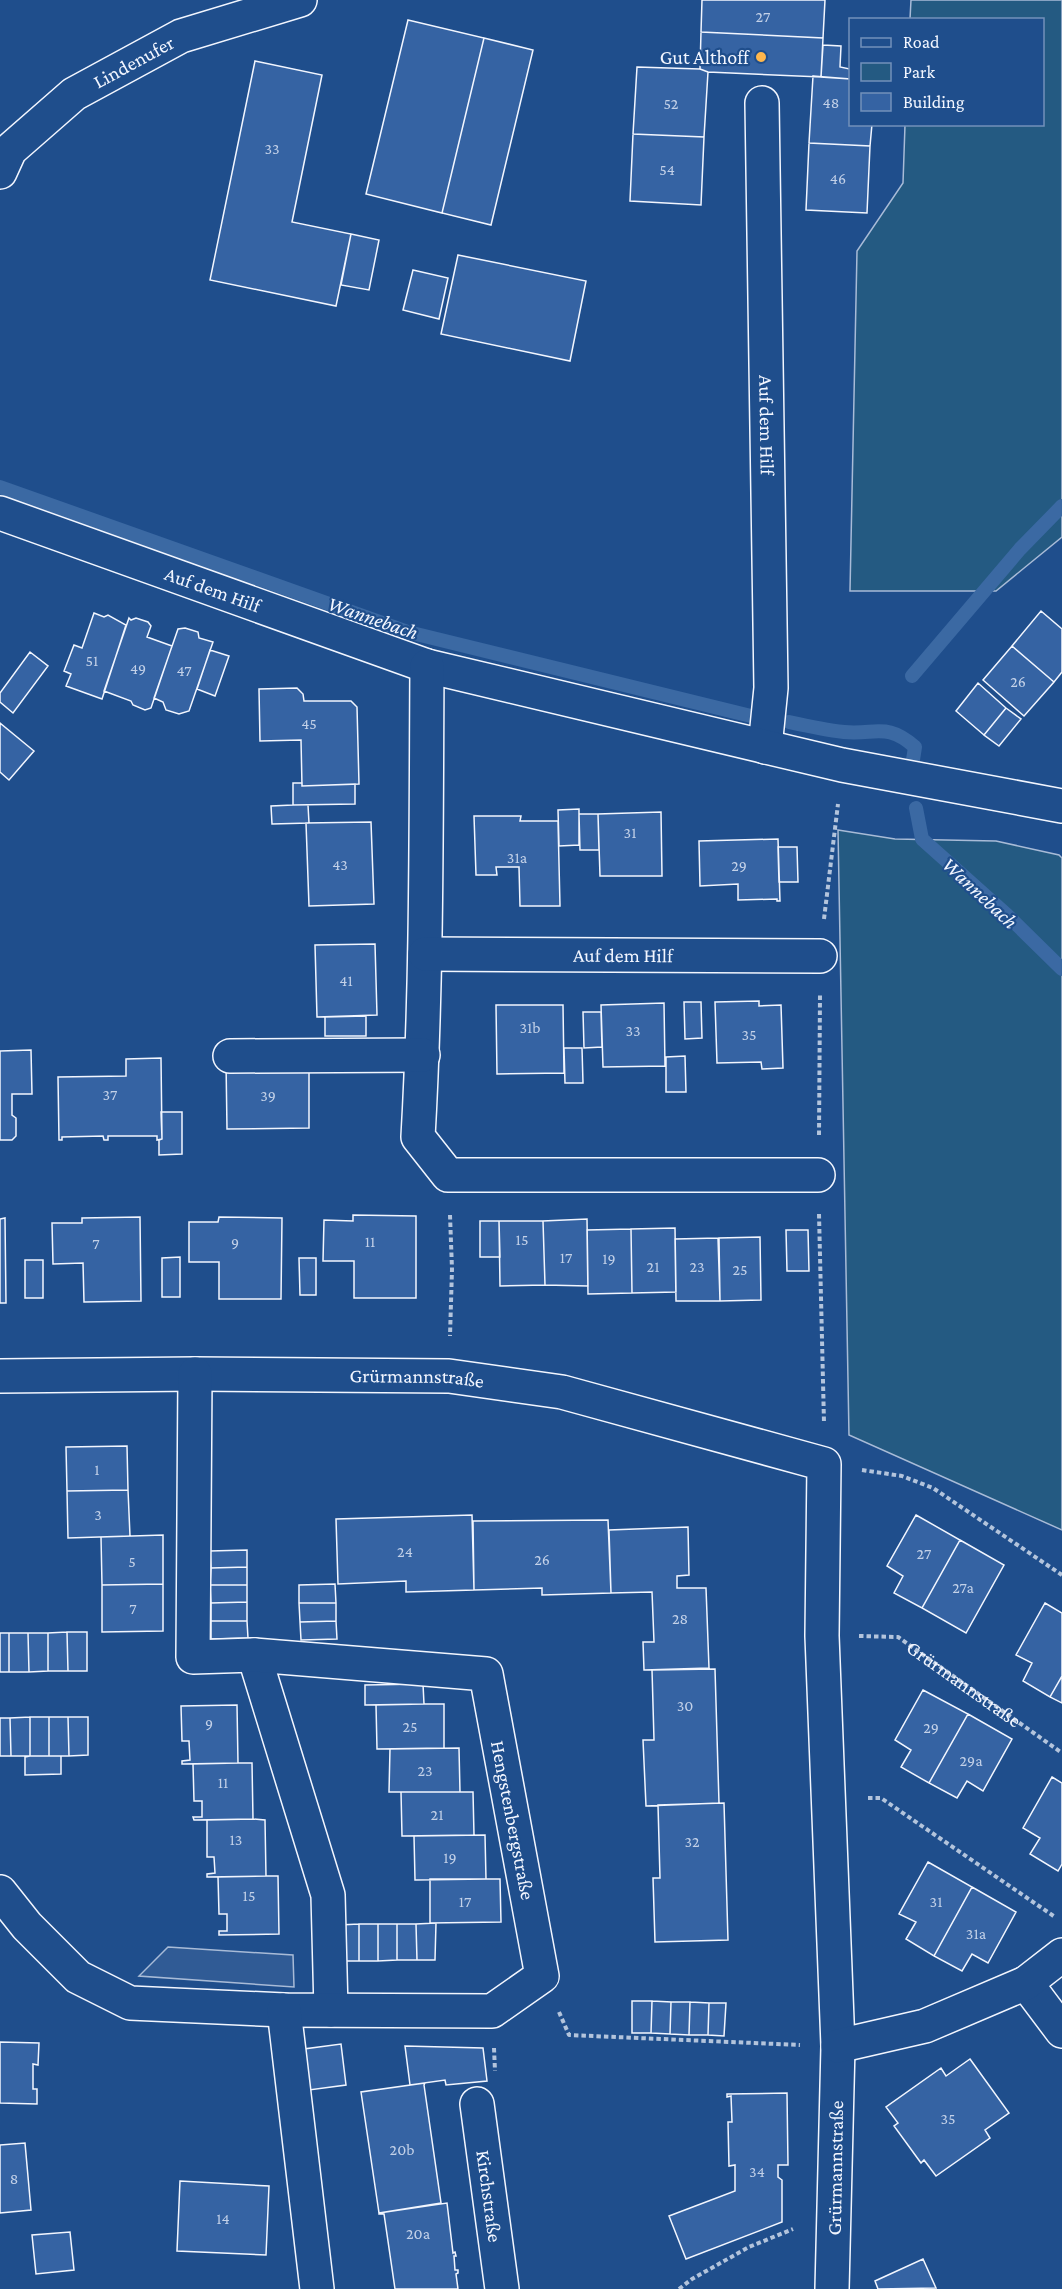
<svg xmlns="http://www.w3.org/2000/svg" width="1062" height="2289" font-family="'Crimson Pro',serif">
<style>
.green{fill:#245a82;stroke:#a8bbd7;stroke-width:1.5}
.parking{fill:#305b95;stroke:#a8bbd7;stroke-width:1.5}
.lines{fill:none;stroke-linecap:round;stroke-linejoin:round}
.stream{stroke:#3b69a3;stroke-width:14}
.building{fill:#3563a3;stroke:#f2f6ff;stroke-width:1.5}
.street-casing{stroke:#f2f6ff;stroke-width:36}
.path{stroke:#b3c4dc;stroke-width:4;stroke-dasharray:4.5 3;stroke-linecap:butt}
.street{stroke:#1f4e8c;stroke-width:33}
.poi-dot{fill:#ffb74d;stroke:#1f4e8c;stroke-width:2}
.labels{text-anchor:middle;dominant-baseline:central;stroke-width:4.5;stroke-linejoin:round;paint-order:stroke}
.number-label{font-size:16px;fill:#c3d1e8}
.poi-label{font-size:20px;fill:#f2f6ff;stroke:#1f4e8c;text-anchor:end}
.street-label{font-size:20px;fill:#f2f6ff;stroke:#1f4e8c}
.water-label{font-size:21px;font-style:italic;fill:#f2f6ff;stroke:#1f4e8c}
</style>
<rect width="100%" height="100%" fill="#1f4e8c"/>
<path class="green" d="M911 0H1062V537L996 591H850L857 251 903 183 905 125 1042 124V20L910 19Z
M838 830 895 839 996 841 1059 855 1062 858V1530L849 1435Z"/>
<path class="parking" d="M168 1947 293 1955 294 1987 139 1976Z"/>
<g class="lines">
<path class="stream" d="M0 487 408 632 755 717
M912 676 1020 549 1062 506
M789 722C807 726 826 730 844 732 876 735 887 722 915 747L913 760
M916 808 922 839 1007 915 1062 969"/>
</g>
<path class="building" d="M702 0H825L823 38 701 32Z
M408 20 484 38 442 213 366 194Z
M701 32 823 38 821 77 708 72 700 69Z
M484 38 533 50 491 225 442 213Z
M823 45 841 46 840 67 850 69V79L821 77Z
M255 61 322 75 292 222 351 234 336 306 210 280Z
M637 67 700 69 708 72 704 137 633 134Z
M813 76 850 79V124H872L870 146 809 143Z
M633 134 704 137 701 205 630 201Z
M809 143 870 146 867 213 806 210Z
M351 234 379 240 369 290 341 285Z
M458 255 586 281 570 361 441 334Z
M413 270 448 278 439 319 403 310Z
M1041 611 1062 629V672L1054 682 1012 646Z
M94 613 104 617 108 615 126 625 102 699 66 686 71 674 64 671 74 645 82 648Z
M129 618 131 620 136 618 148 622 151 626 147 637 172 646 151 708 145 710 133 705 131 701 104 691Z
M185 628 198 632 199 638 213 642 189 711 179 714 166 710 163 702 154 698 178 629Z
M1012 646 1054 682 1024 716 983 680Z
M210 650 229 656 215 696 197 689Z
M30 652 48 666 13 713 0 702V693Z
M978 683 1006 708 984 735 956 711Z
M297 688 303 694 304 701H351L357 707 359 784 302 786 301 740 260 741 259 689Z
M1006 708 1021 719 999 746 984 735Z
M0 723 34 751 9 780 0 772Z
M293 783H302V786L355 784V804L293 805Z
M293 805H308L309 823 272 824 271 806Z
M579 809V845L559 846 558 810Z
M661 812 662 876H600L598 814Z
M579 814H598L599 850H580Z
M474 816H521L520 821H558L560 906H520L519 867H496L497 875H476Z
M371 822 374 904 309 906 306 823Z
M778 839 780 901H777V899L738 900V884L700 886 699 841Z
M778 847H797L798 882H779Z
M375 944 377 1015 317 1017 315 945Z
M759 1001V1006L781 1005 783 1068 762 1069 761 1062 717 1063 715 1002Z
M684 1002H701L702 1038 685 1039Z
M664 1003 665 1066 603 1067 601 1005Z
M496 1005H563L564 1073 497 1074Z
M583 1012H601L602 1047 584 1048Z
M366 1016V1036H325V1017Z
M564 1048H582L583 1083H565Z
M31 1050 32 1094H12V1115L16 1118V1136L12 1140H0V1051Z
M685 1056 686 1092H666V1057Z
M161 1058 162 1139 157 1140V1136H108V1140H104L103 1136 62 1137V1140H59L58 1077 126 1076V1059Z
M309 1061V1128L227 1129 226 1062Z
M161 1112H182V1154L159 1155V1140L162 1139Z
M353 1215 416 1216V1298H354V1261H323L324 1220 353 1221Z
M140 1217 141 1301 84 1302 83 1263 53 1264 52 1223H82V1218Z
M219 1217 282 1218 281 1299H219V1262H189V1222H218Z
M5 1218 6 1303H0V1219Z
M587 1219 588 1286 545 1285 543 1221Z
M480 1221H499L500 1257H480Z
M499 1221H543L545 1285 500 1286Z
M675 1228 676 1292 632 1293 631 1229Z
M631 1229 632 1293 588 1294 587 1230Z
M786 1230H808L809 1271H787Z
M760 1237 761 1300 720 1301 719 1238Z
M718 1238 720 1301H676L675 1239Z
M180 1257V1297H162V1258Z
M299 1258H316V1295H300Z
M25 1260H43V1298H25Z
M127 1446 128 1490 67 1491 66 1447Z
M128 1490 130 1536 68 1538 67 1491Z
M472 1515 474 1590 406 1592V1581L338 1584 336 1519Z
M916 1515 960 1540 922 1608 894 1593 903 1576 887 1566Z
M608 1520 611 1593 542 1595V1588L474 1590 473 1521Z
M688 1527 689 1575 677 1576V1588H706L709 1668 644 1670 643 1642H654L652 1592 611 1593 609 1530Z
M163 1535V1584L102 1585 101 1537Z
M960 1540 1004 1565 966 1633 922 1608Z
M247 1550V1567L211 1568 210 1551Z
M247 1567V1585H210L211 1568Z
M163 1584V1631L102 1632V1585Z
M335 1584 336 1603H299V1585Z
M210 1585H247V1602L211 1603Z
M247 1602V1621H211V1603Z
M299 1603H336V1621L300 1622Z
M1045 1603 1062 1613V1676L1050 1697 1023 1681 1032 1663 1016 1655Z
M211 1621H247L248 1638 211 1639Z
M336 1621 337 1639 301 1640 300 1622Z
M67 1632H87V1671H68Z
M67 1632 68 1671H48V1633Z
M0 1633H9V1672H0Z
M9 1633H28L29 1672H9Z
M28 1633H48V1671L29 1672Z
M715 1669 719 1803 646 1806 643 1740H654L652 1670Z
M1062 1676V1703L1050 1697Z
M423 1684 424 1704 365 1705V1685Z
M923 1690 968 1714 929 1783 901 1767 911 1750 895 1740Z
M424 1704H444V1748L377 1749 376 1705Z
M237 1705 238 1763 182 1764V1761L190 1760 189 1741H182L181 1706Z
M968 1714 1012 1739 983 1791 967 1781 957 1798 929 1783Z
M30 1717H49V1756H30Z
M30 1717V1756H11L10 1718Z
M49 1717H68L69 1756H49Z
M68 1717H88V1755L69 1756Z
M0 1718H10L11 1756H0Z
M459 1748 460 1792H389L390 1749Z
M30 1756H61V1774L25 1775V1757Z
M238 1763H252L253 1819 194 1820 193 1817H202V1801H194L193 1764Z
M1052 1777 1062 1783V1864L1058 1871 1030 1854 1040 1838 1023 1828Z
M401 1792H473L474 1835 402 1836Z
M724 1803 728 1940 655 1942 653 1878H660L658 1805Z
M253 1819 265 1820 266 1876 207 1877V1874L215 1873 214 1857H207V1820Z
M485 1835 486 1879 415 1880 414 1836Z
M928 1862 972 1887 934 1956 906 1939 916 1922 899 1914Z
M266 1876H278L279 1934 219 1935V1931H227V1914H219L218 1877Z
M430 1879H500L501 1922 430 1923Z
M972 1887 1016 1912 988 1963 972 1954 962 1971 934 1956Z
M436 1923 435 1960H417L416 1924Z
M359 1924H378V1961H359Z
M359 1924V1961H340L339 1925Z
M378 1924H397V1960L378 1961Z
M397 1924H416L417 1960H397Z
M632 2001H652L651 2033H632Z
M652 2001 671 2002 670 2034 651 2033Z
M671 2002H690L689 2035 670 2034Z
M690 2002 709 2003 708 2035H689Z
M709 2003H726L724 2036 708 2035Z
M0 2042 39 2043 38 2065 33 2064V2089H37V2104L0 2103Z
M341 2044 346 2085 309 2090 304 2049Z
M405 2046 483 2048 487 2081 446 2085 445 2080 410 2085Z
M970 2059 1009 2113 985 2130 990 2138 936 2176 924 2160 921 2163 894 2126 898 2123 886 2107 941 2068 946 2076Z
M425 2083 424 2085 441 2203 379 2213 361 2092Z
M787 2093 788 2165H778V2177L782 2180V2222L686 2259 669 2216 735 2191V2165L729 2166 728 2122H732L731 2096 727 2097V2094Z
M25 2143 31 2210 0 2213V2145Z
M180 2181 269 2186 266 2255 177 2251Z
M447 2203 453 2253 455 2252 456 2256H454L455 2270H458V2273L456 2274 458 2289H395L384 2214H379V2213Z
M70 2232 74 2270 36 2274 32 2235Z
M923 2259 936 2288 878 2289 875 2281Z"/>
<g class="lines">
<defs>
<g id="street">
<path id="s2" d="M762 103 771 688 765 747"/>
<path id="s3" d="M0 172 10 150 74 94 181 36 300 0"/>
<path id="s4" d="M0 513 427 666 842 765 1062 806"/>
<path d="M427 666C426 823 427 980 418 1137L448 1175H818"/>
<path id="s5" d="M425 954 820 956"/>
<path d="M230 1056 423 1055"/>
<path id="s6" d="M0 1376 195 1374 449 1376 562 1392 824 1464 822 1636 838 2046 832 2289"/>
<path d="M254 1655 328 1895 331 2010"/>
<path d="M0 1892 27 1926 78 1977 130 2003 284 2010 492 2011 542 1976 486 1674 254 1655 193 1657 195 1374"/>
<path d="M1026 1983 1062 2031"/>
<path d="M284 2010 317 2289"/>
<path d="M838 2046 925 2026 1026 1983 1062 1955"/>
<path id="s7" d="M477 2104 502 2289"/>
</g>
</defs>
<use href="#street" class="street-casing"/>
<g class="path">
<path d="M824 919 838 804"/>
<path d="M819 1135 820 995"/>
<path d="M819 1214 824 1423"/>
<path d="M450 1215 452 1269 450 1336"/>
<path d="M862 1470 902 1476 933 1488 1062 1575"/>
<path id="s1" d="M859 1636 898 1637 1062 1753"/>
<path d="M868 1798H881L1055 1917"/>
<path d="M559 2012 569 2035 800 2045"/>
<path d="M494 2048 495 2071"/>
<path d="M679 2289 692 2279 749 2247 793 2229"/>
</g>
<use href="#street" class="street"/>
</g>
<circle class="poi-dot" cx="761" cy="57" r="6"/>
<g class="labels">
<g class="number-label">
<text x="763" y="16">27</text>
<text x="831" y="102">48</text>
<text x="671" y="103">52</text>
<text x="272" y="148">33</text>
<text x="667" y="169">54</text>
<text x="838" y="178">46</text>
<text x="92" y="660">51</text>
<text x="138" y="668">49</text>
<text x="184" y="670">47</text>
<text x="1018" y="681">26</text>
<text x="309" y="723">45</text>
<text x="630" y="832">31</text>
<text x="517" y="857">31a</text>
<text x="340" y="864">43</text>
<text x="739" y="865">29</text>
<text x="346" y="980">41</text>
<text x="530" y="1027">31b</text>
<text x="633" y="1030">33</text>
<text x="749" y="1034">35</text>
<text x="110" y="1094">37</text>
<text x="268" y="1095">39</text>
<text x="522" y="1239">15</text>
<text x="370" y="1241">11</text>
<text x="235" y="1242">9</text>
<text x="96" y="1243">7</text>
<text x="566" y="1257">17</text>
<text x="609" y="1258">19</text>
<text x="653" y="1266">21</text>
<text x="697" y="1266">23</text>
<text x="740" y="1269">25</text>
<text x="97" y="1469">1</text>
<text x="98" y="1514">3</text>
<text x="405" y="1551">24</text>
<text x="924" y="1553">27</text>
<text x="542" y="1559">26</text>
<text x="132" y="1561">5</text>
<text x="963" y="1587">27a</text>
<text x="133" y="1608">7</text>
<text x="680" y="1618">28</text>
<text x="685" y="1705">30</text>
<text x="209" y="1723">9</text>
<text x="410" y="1726">25</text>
<text x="931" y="1727">29</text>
<text x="971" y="1760">29a</text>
<text x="425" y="1770">23</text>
<text x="223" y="1782">11</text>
<text x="437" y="1814">21</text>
<text x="236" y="1839">13</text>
<text x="692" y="1841">32</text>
<text x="450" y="1857">19</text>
<text x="249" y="1895">15</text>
<text x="465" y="1901">17</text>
<text x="936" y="1901">31</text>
<text x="976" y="1933">31a</text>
<text x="948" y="2118">35</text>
<text x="402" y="2149">20b</text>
<text x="757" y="2171">34</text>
<text x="14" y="2178">8</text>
<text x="223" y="2218">14</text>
<text x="418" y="2233">20a</text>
</g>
<g class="poi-label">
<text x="749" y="57">Gut Althoff</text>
</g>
<g class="street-label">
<text stroke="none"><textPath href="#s3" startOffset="177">Lindenufer</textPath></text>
<text stroke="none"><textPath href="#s2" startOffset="322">Auf dem Hilf</textPath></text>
<text stroke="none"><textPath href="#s4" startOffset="226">Auf dem Hilf</textPath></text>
<text stroke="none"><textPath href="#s5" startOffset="198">Auf dem Hilf</textPath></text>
<text stroke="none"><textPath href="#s6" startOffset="417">Grürmannstraße</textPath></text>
<text stroke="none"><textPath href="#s1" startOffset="120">Grürmannstraße</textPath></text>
<text transform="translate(513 1820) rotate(79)">Hengstenbergstraße</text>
<text transform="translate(835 2168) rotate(-89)">Grürmannstraße</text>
<text stroke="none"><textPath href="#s7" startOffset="93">Kirchstraße</textPath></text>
</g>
<g class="water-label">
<text transform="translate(373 618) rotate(19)">Wannebach</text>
<text transform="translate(980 893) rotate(43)">Wannebach</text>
</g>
</g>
<rect x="849" y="18" width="195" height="108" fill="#1f4e8c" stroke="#7391ba" stroke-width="1.5"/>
<rect x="861" y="38" width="30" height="9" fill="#1f4e8c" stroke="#7391ba" stroke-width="1.5"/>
<text x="903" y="48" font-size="18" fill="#f2f6ff">Road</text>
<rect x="861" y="63" width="30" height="18" fill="#245a82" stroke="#7391ba" stroke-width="1.5"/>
<text x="903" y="78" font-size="18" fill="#f2f6ff">Park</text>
<rect x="861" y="93" width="30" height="18" fill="#3563a3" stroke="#7391ba" stroke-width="1.5"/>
<text x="903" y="108" font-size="18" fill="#f2f6ff">Building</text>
</svg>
